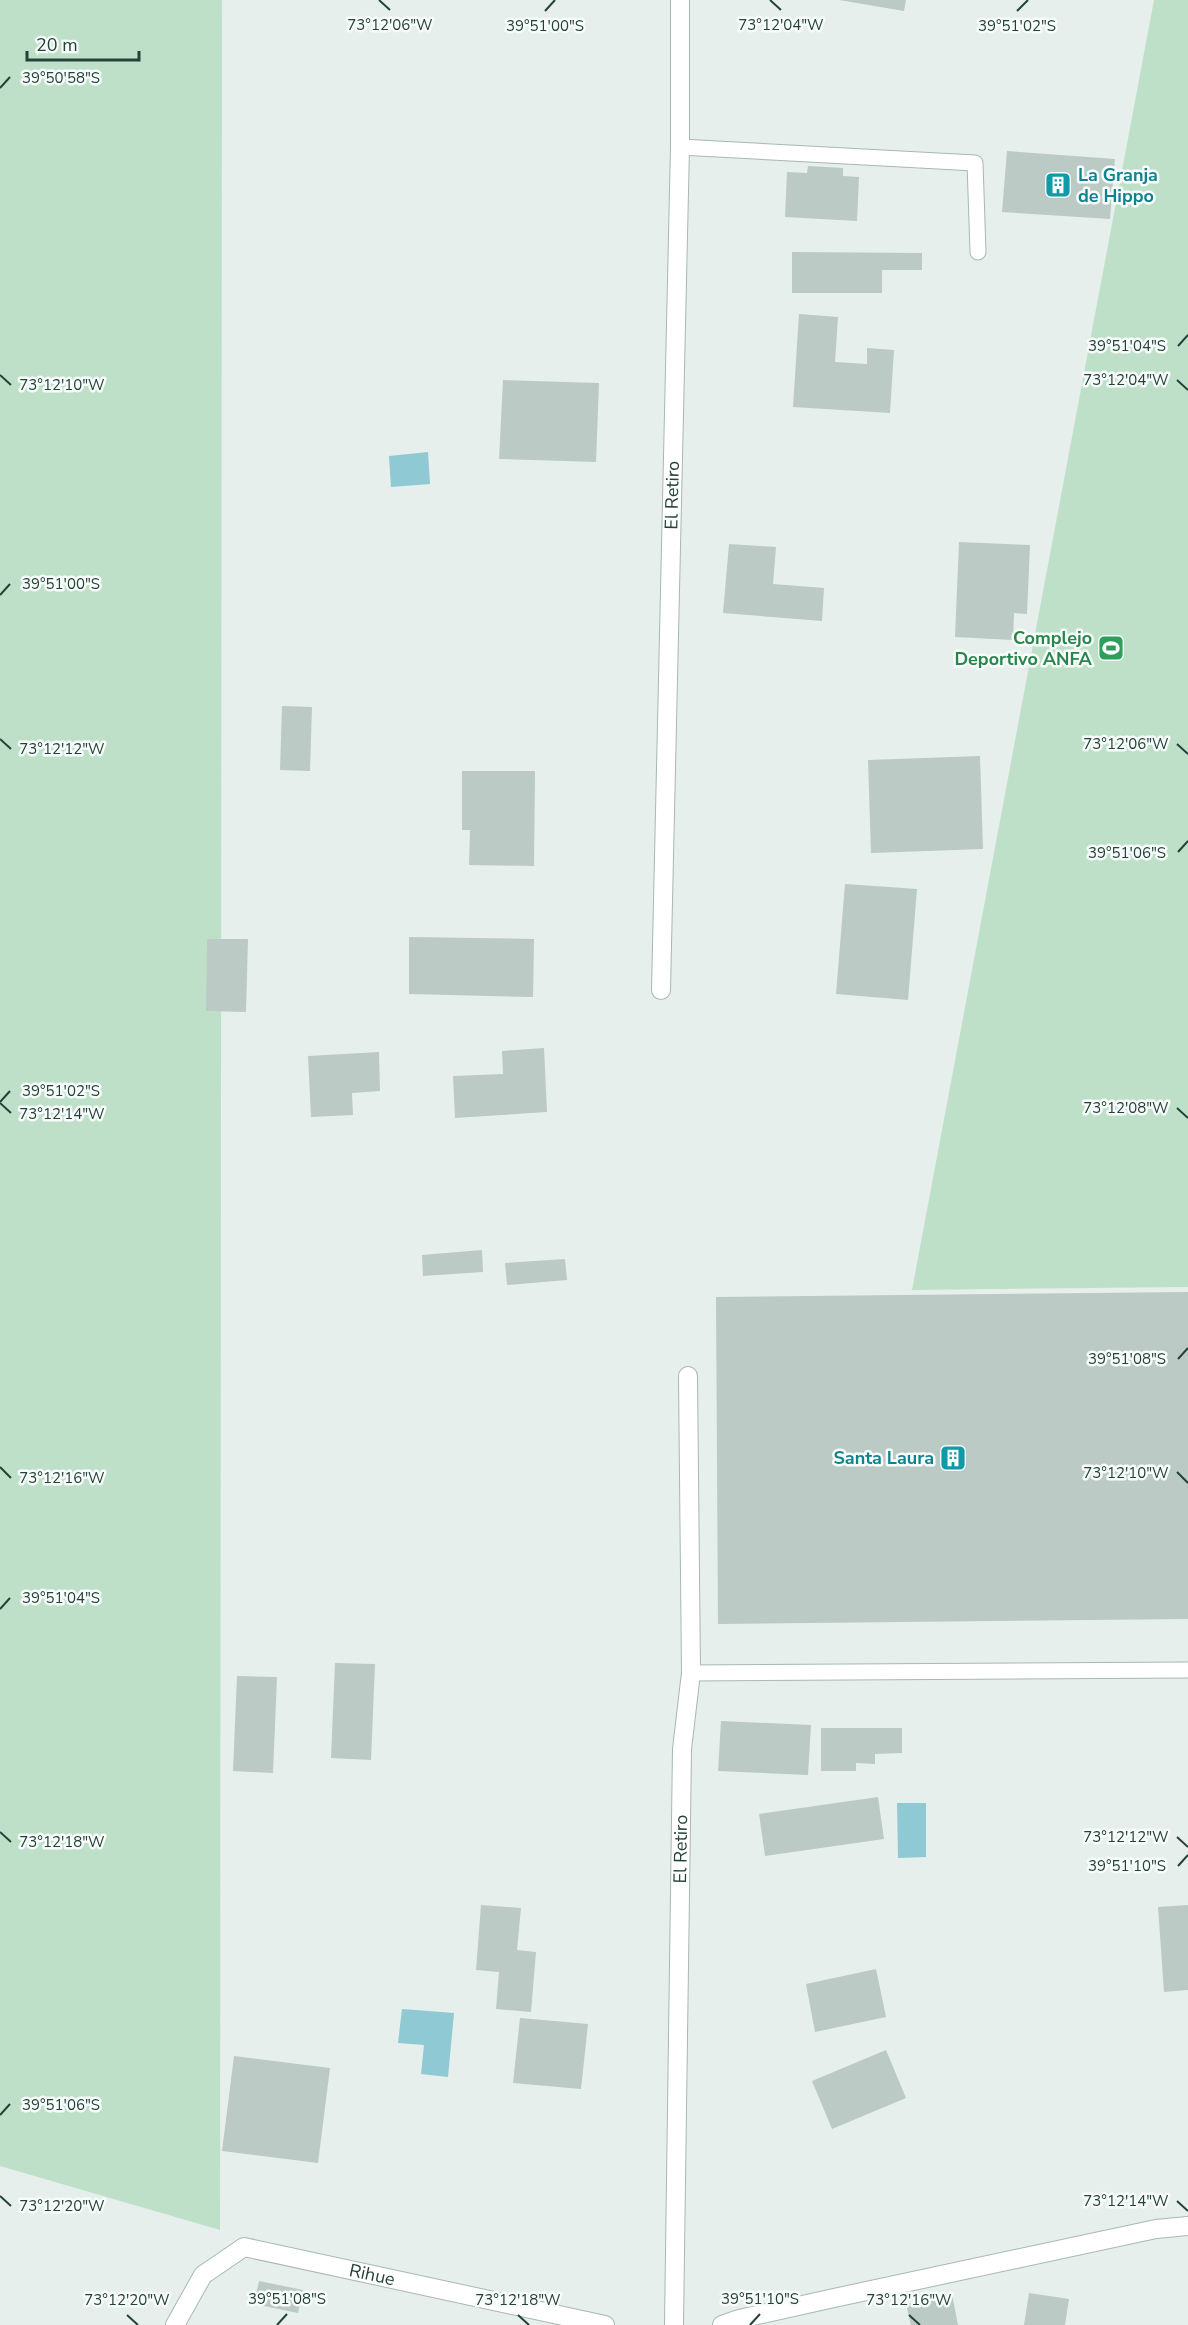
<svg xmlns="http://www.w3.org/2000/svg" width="1188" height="2325" font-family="'Nunito Sans',sans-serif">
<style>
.green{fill:#bfe0c8}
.water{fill:#8ec9d4}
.building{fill:#bbcac4}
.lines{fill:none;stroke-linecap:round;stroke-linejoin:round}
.service-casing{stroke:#a8b8b2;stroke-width:17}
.minor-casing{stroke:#a8b8b2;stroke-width:20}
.service{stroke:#fff;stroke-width:15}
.minor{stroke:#fff;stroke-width:18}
.ticks{fill:none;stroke:#24423a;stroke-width:2}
.labels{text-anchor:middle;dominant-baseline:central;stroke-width:5;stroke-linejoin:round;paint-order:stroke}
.culture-label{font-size:18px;font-weight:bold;fill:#0d838f;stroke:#f7fbf9;text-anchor:start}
.street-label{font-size:18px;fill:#24423a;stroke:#f7fbf9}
.leisure-label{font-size:18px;font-weight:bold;fill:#27864d;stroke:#f7fbf9;text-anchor:end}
.ticks-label{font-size:15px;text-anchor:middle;fill:#24423a;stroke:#f7fbf9;stroke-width:5;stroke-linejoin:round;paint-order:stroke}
</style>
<rect width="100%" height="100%" fill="#e6efeb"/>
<path class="green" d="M0 0H222L220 2230 0 2166Z
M1154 0H1188V1287L912 1290Z"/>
<path class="water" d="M428 452 430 484 391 487 389 456Z
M897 1803H926V1857L898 1858Z
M402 2009 454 2013 448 2077 421 2074 424 2045 398 2043Z"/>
<path class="building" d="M839 0H906L904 11Z
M1007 151 1115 159 1110 219 1002 212Z
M808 166 843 168V176L859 177 857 221 785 217 787 172 807 173Z
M792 252 922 253V270H882V293H792Z
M799 314 838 317 835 362 867 364V348L894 350 890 413 793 407Z
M503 380 599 383 596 462 499 459Z
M959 542 1030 545 1027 614 1014 613 1013 640 955 637Z
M729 544 776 547 773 584 824 588 822 621 723 613Z
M282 706 312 707 310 771 280 770Z
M980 756 983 849 871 853 868 760Z
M462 771H535L534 866 469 865 470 830H462Z
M845 884 917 889 908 1000 836 994Z
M409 937 534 939 533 997 409 994Z
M207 939H248L246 1012 206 1011Z
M544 1048 547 1112 455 1118 453 1076 503 1074 502 1051Z
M379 1052 380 1091 352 1093 353 1115 311 1117 308 1056Z
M482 1250 483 1272 423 1276 422 1255Z
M565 1259 567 1280 507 1285 505 1263Z
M1188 1292V1619L718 1624 716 1297Z
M335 1663 375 1664 371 1760 331 1758Z
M237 1676 277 1677 273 1773 233 1771Z
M721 1721 811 1725 808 1775 718 1771Z
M821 1728H902V1753L875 1754V1764L856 1763V1771H821Z
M878 1797 884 1839 765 1856 759 1814Z
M481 1905 521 1908 517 1950 536 1952 531 2012 496 2009 499 1972 476 1970Z
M1188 1905V1990L1164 1992 1158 1907Z
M876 1969 886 2017 815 2032 806 1984Z
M520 2018 588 2024 581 2089 513 2083Z
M886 2050 906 2098 832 2129 812 2081Z
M234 2056 330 2068 318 2163 222 2151Z
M259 2281 303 2290 298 2313 254 2304Z
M1029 2293 1069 2299 1065 2325H1024Z
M952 2294 958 2325H911L906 2304Z"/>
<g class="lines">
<defs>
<path id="service" d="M680 147 975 163 978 252
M691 1673 1188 1670"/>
<g id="minor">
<path id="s1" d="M661 990 680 147V0"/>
<path id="s2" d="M175 2325 203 2275 244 2247 605 2325"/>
<path id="s3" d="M674 2325 682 1749 691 1673 688 1376"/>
<path d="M722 2325 739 2319 834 2298 1156 2229 1188 2226"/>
</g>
</defs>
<use href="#service" class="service-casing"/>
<use href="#minor" class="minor-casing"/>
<use href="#service" class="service"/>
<use href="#minor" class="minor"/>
</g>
<path class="ticks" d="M379 0 390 10M770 0 781 10M545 11 555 0M1017 11 1028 0M0 88 10 77M1178 346 1188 335M0 375 11 385M1177 380 1188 390M0 595 10 584M0 739 11 749M1177 744 1188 754M1178 852 1188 841M0 1102 10 1091M0 1103 11 1113M1177 1108 1188 1118M1178 1359 1188 1348M0 1467 11 1478M1177 1472 1188 1483M0 1609 10 1598M0 1832 11 1842M1177 1837 1188 1847M1178 1866 1188 1855M0 2115 10 2104M0 2196 11 2206M1177 2201 1188 2211M127 2315 138 2325M518 2315 529 2325M909 2315 920 2325M277 2325 287 2314M750 2325 760 2314"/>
<defs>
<symbol id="building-square" viewBox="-11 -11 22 22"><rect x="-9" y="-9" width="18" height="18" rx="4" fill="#0f9aa8" stroke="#f7fbf9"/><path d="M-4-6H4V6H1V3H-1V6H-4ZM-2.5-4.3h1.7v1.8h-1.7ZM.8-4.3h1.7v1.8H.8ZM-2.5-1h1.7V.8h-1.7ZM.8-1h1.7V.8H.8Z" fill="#fff"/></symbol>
<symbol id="stadium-square" viewBox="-11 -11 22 22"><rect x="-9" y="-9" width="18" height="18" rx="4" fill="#2e9e5b" stroke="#f7fbf9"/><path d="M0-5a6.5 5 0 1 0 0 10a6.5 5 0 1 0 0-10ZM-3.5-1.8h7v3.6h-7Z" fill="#fff"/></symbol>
</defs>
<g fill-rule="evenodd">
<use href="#building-square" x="1043" y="170" width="30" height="30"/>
<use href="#stadium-square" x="1096" y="633" width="30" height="30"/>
<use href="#building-square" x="938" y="1443" width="30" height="30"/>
</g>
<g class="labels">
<g class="culture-label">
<text x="1078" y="175">La Granja<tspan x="1078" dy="21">de Hippo</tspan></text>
<text x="934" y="1458" text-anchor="end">Santa Laura</text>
</g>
<g class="street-label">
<text stroke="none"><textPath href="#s1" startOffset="495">El Retiro</textPath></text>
<text stroke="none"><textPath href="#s3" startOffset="476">El Retiro</textPath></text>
<text stroke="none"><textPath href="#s2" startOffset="238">Rihue</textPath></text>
</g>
<g class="leisure-label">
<text x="1092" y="638">Complejo<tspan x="1092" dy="21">Deportivo ANFA</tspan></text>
</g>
</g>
<g class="ticks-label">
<text x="390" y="30">73°12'06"W</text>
<text x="781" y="30">73°12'04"W</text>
<text x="545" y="31">39°51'00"S</text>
<text x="1017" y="31">39°51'02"S</text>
<text x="61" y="83">39°50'58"S</text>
<text x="1127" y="351">39°51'04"S</text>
<text x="1126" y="385">73°12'04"W</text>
<text x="62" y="390">73°12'10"W</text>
<text x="61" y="589">39°51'00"S</text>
<text x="1126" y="749">73°12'06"W</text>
<text x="62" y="754">73°12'12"W</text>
<text x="1127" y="858">39°51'06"S</text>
<text x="61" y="1096">39°51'02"S</text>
<text x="1126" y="1113">73°12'08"W</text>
<text x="62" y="1119">73°12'14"W</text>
<text x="1127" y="1364">39°51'08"S</text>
<text x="1126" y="1478">73°12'10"W</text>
<text x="62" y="1483">73°12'16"W</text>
<text x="61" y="1603">39°51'04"S</text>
<text x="1126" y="1842">73°12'12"W</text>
<text x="62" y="1847">73°12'18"W</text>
<text x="1127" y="1871">39°51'10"S</text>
<text x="61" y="2110">39°51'06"S</text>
<text x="1126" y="2206">73°12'14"W</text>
<text x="62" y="2211">73°12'20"W</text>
<text x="287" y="2304">39°51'08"S</text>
<text x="760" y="2304">39°51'10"S</text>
<text x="127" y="2305">73°12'20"W</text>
<text x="518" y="2305">73°12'18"W</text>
<text x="909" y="2305">73°12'16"W</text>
</g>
<path d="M27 51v9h112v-9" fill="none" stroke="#24423a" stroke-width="3"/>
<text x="36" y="51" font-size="18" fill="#24423a" stroke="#f7fbf9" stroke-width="4.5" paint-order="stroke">20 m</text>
</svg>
